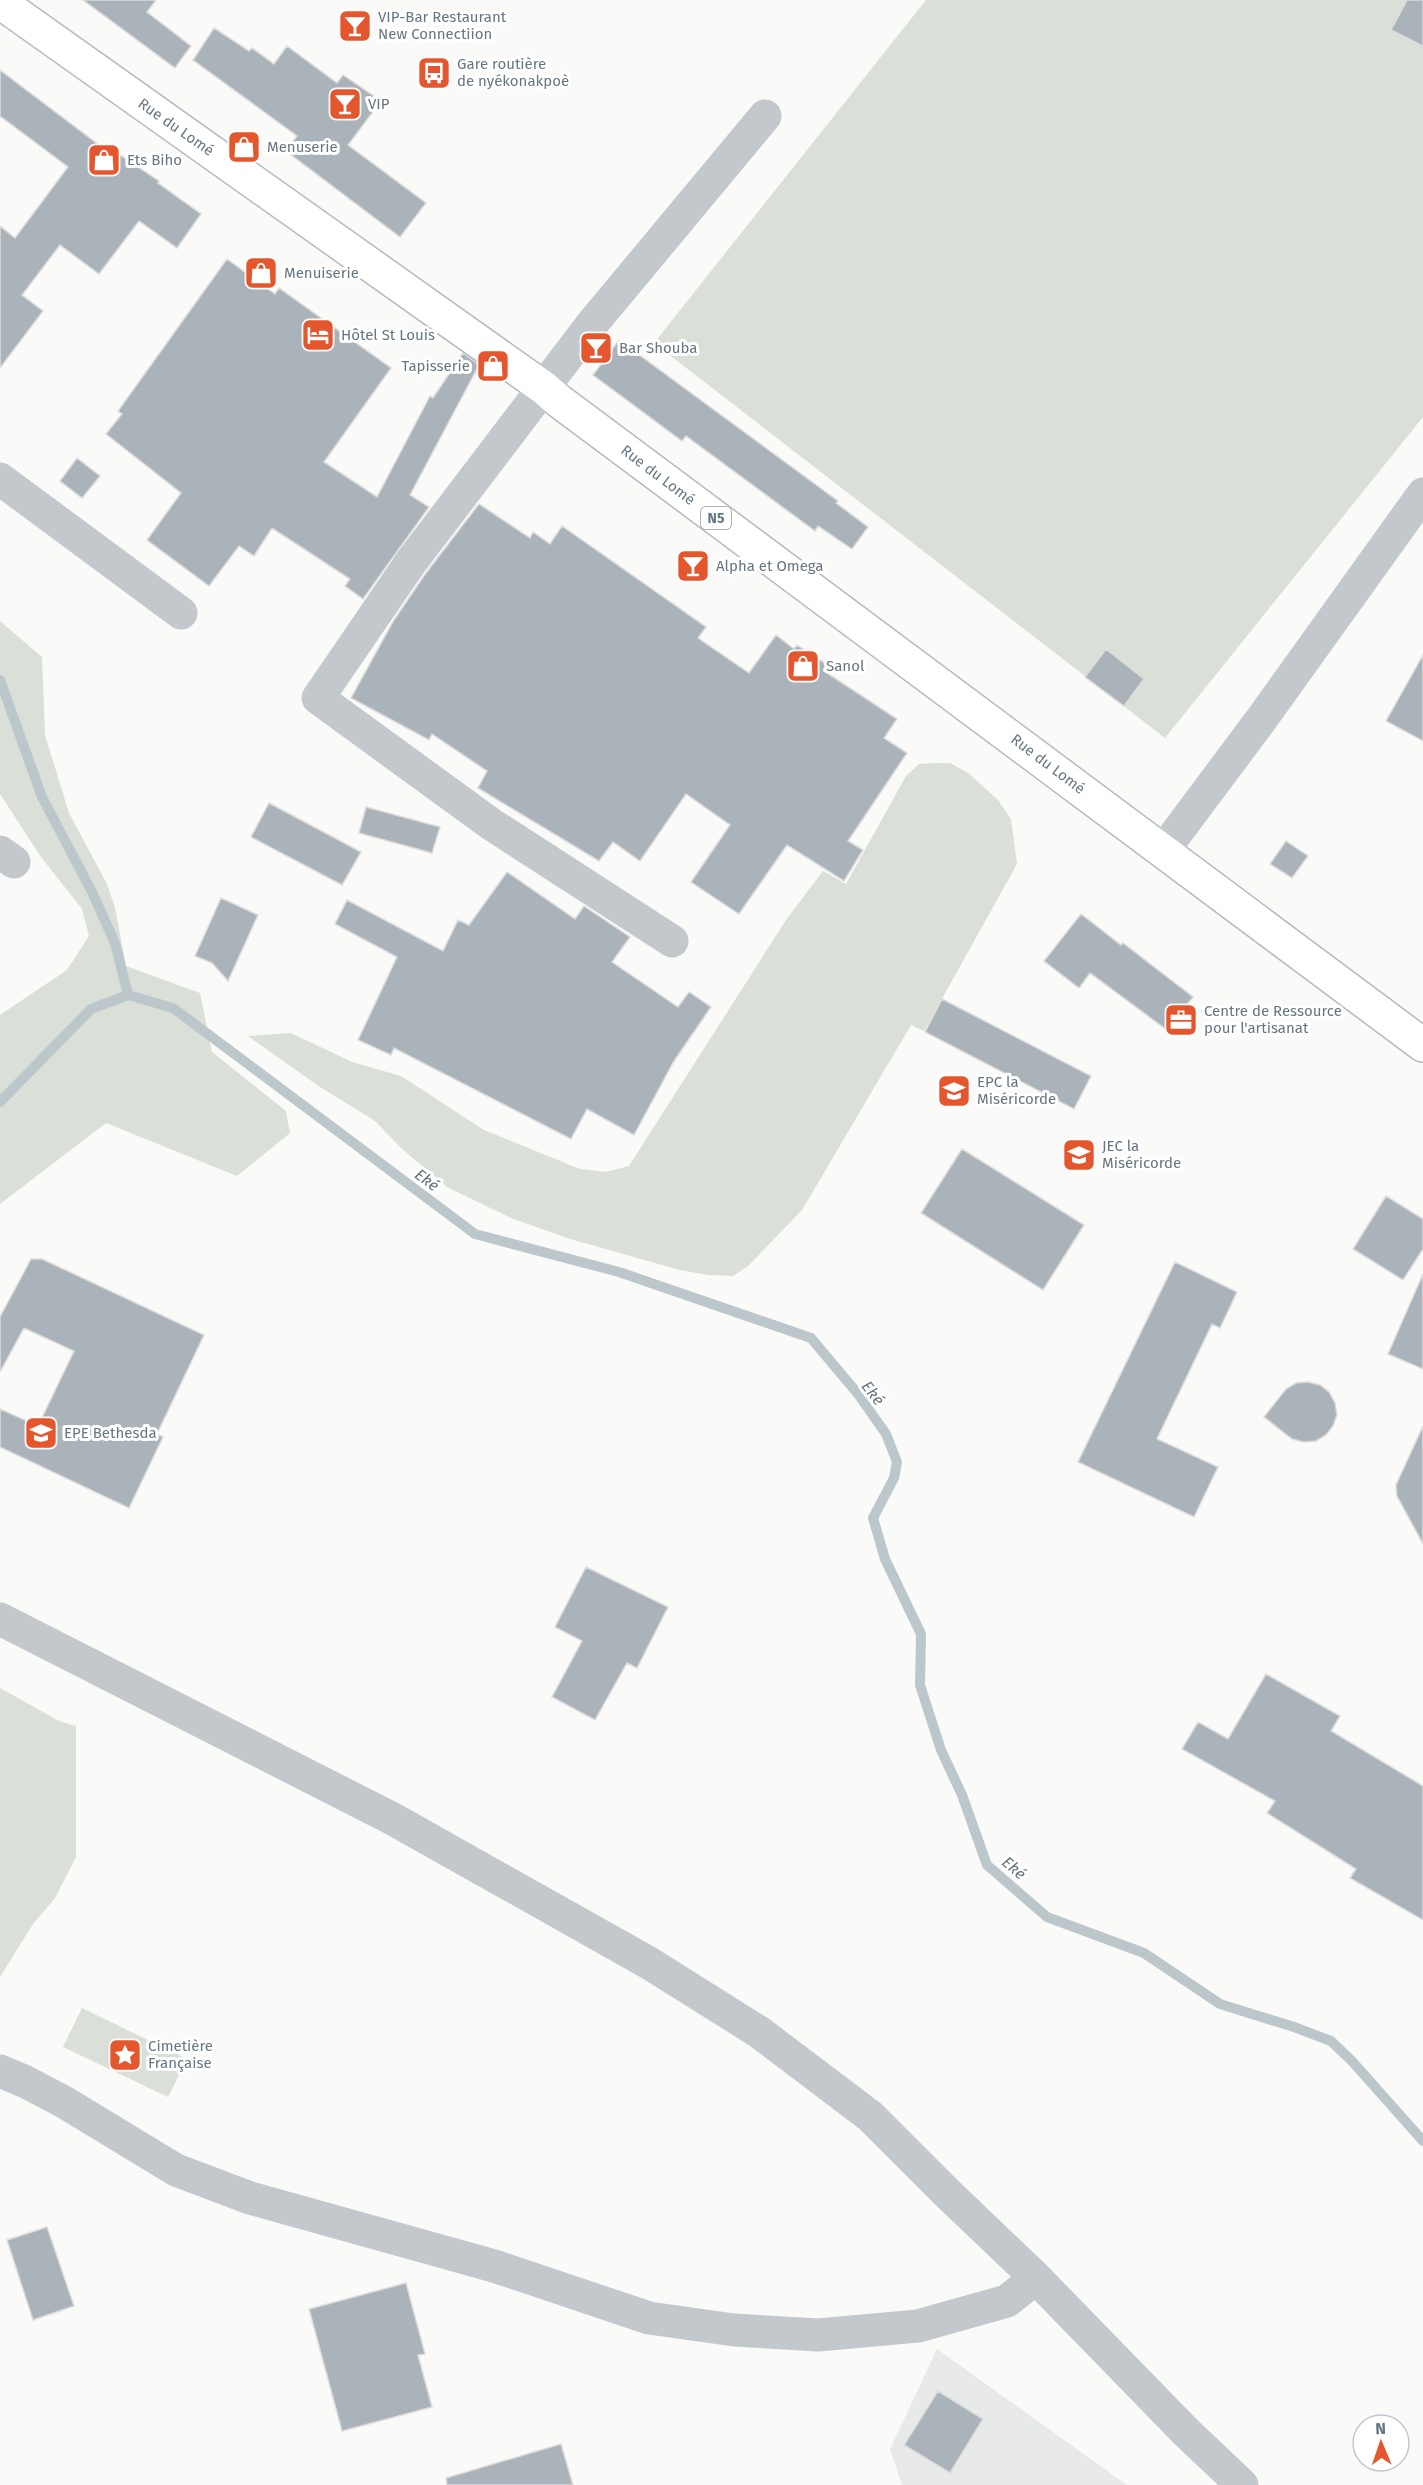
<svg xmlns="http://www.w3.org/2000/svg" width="1423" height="2485" font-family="'Fira Sans',sans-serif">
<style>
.built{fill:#e8e9e9}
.green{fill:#dadfd7}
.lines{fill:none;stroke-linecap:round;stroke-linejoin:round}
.stream{stroke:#bbc7cb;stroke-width:10}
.building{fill:#aab3b9;stroke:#dcdcda;stroke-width:1.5}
.major-casing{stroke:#b5babe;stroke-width:36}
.minor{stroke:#c3c8cc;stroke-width:33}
.major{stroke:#fff;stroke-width:33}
.labels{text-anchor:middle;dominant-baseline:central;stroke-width:6;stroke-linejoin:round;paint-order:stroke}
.shield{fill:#fff;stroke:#939fa8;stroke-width:1.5}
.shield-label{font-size:14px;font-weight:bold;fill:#657683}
.poi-label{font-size:15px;fill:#657683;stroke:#fff;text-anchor:start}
.street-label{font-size:15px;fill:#657683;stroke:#fff}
.water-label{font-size:16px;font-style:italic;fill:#60757c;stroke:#fff}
</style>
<rect width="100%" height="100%" fill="#fafaf8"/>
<path class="built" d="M937 2349 1127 2485H902L890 2449Z"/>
<path class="green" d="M926 0H1423V417L1165 738 654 343Z
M0 621 42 657 45 735 69 813 107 884 115 908 126 966 200 993 212 1052 286 1111 290 1133 237 1176 106 1123 0 1204V1015L67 970 89 936 82 909 41 857 0 794Z
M935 763H950L968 773 998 800 1011 819 1017 864 924 1031 911 1025 802 1210 748 1266 733 1276 708 1275 680 1270 570 1239 511 1218 447 1187 401 1148 375 1121 320 1087 248 1036 291 1033 352 1062 401 1076 484 1130 580 1169 606 1172 629 1166 786 920 823 871 846 884 906 776 919 764Z
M0 1688 59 1721 76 1726V1857L55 1898 33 1924 0 1977Z
M82 2008 187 2059 168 2097 63 2047Z"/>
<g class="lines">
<path class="stream" d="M0 680 42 797 92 892 115 943 128 995
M0 1102 91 1009 128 995 173 1008 475 1234 619 1272 811 1338 858 1394 886 1434 897 1462 894 1478 873 1518 885 1559 921 1634 920 1685 941 1750 962 1795 987 1865 1047 1917 1144 1953 1220 2004 1294 2027 1331 2041 1351 2060 1423 2141"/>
</g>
<path class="building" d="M83 0H156L147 12 191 46 175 68Z
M1407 0H1423V46L1391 30Z
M214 28 249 51 252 48 274 64 287 46 337 83 343 75 381 101 348 145 426 203 400 237 286 151 297 136 193 60Z
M0 70 103 148 105 145 159 181 158 183 201 214 177 248 139 221 99 274 60 245 22 295 43 311 0 368V226L15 238 68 167 0 116Z
M227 259 275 294 279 288 391 368 324 462 377 497 430 396 433 398 463 353 479 365 410 495 429 507 363 599 345 586 350 579 272 528 254 556 239 546 209 586 147 540 181 493 106 434 122 414 118 411Z
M619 340 838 501 836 503 868 527 852 549 818 526 815 531 686 436 682 441 593 375Z
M77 458 100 476 82 498 60 481Z
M479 504 530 538 533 532 550 544 562 526 706 627 698 638 749 673 776 635 794 649 797 645 828 665 824 671 897 719 884 738 907 753 848 841 863 850 844 881 787 845 739 914 691 882 730 825 686 794 640 861 613 842 599 861 478 788 487 771 432 734 429 740 351 698 394 620 426 573Z
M1106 649 1144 679 1124 706 1085 677Z
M1423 655V741L1386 721Z
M269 803 361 852 342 885 251 837Z
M366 807 440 827 432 853 359 833Z
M1286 841 1308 856 1292 878 1270 864Z
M507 872 575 919 584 906 630 937 612 962 678 1007 689 992 711 1007 674 1061 634 1135 587 1109 571 1139 394 1048 391 1055 358 1040 397 957 335 924 347 900 443 951 458 920 469 925Z
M221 898 258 915 228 981 212 963 195 956Z
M1081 914 1121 945 1123 943 1193 997 1167 1030 1090 973 1079 988 1044 961Z
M942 999 1091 1076 1074 1109 925 1032Z
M962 1149 1084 1225 1043 1290 921 1213Z
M1386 1196 1423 1219V1249L1403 1280 1353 1249Z
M31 1259H42L204 1335 157 1434 163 1437 129 1508 0 1447V1409L38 1426 74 1351 24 1328 0 1372V1317Z
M1175 1262 1237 1292 1220 1328 1212 1324 1157 1439 1218 1467 1194 1517 1078 1462Z
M1423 1274V1369L1388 1354Z
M1308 1382 1320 1385 1329 1392 1335 1403 1337 1415 1333 1426 1326 1435 1316 1441 1304 1442 1292 1439 1264 1417 1286 1389 1296 1383Z
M1423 1426V1544L1397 1496 1396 1485Z
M586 1567 668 1607 637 1668 627 1663 595 1720 552 1697 582 1641 555 1627Z
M1266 1674 1340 1716 1331 1731 1423 1786V1920L1350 1878 1356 1869 1267 1813 1275 1801 1182 1749 1198 1722 1228 1739Z
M47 2227 74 2306 33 2320 7 2240Z
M406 2283 425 2354 418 2355 432 2407 342 2431 309 2309Z
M938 2391 983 2419 950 2473 904 2445Z
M561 2444 573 2485H447L446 2478Z"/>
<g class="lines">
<defs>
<path id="major" d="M0 2 544 388 559 401 1423 1045"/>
</defs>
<use href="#major" class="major-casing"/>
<path class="minor" d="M0 479 181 613
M1163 851 1263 717 1423 494
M0 852 14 862
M672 941 491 824 318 698 411 562 592 324 765 116
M0 1619 393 1819 649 1963 759 2032 870 2116 945 2191 1036 2278 1186 2432 1242 2485
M0 2071 26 2082 64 2102 176 2170 250 2198 494 2266 649 2318 734 2330 818 2335 918 2326 1007 2301 1036 2278"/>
<use href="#major" class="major"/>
</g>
<defs>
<symbol id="bar-square" viewBox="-11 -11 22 22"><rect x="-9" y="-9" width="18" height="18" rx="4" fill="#e4572e" stroke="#fff"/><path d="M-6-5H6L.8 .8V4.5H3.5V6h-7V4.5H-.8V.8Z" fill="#fff"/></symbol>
<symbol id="bus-square" viewBox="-11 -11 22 22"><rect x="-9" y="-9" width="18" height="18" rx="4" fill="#e4572e" stroke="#fff"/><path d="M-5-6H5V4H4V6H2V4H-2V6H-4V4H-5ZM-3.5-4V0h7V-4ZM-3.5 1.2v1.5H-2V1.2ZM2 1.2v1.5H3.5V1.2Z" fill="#fff"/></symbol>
<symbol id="shop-square" viewBox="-11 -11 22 22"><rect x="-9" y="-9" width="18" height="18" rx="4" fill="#e4572e" stroke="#fff"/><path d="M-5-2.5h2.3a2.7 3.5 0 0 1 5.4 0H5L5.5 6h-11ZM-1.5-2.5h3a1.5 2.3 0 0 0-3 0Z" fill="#fff"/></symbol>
<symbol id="hotel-square" viewBox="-11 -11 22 22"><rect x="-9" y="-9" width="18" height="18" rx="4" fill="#e4572e" stroke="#fff"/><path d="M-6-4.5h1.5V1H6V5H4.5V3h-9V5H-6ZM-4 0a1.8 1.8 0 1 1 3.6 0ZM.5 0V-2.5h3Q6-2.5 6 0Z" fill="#fff"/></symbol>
<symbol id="office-square" viewBox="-11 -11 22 22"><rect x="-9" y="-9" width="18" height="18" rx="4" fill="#e4572e" stroke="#fff"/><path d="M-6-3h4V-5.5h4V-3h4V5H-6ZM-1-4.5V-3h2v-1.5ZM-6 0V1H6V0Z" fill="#fff"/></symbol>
<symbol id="school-square" viewBox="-11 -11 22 22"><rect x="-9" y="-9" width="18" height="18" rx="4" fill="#e4572e" stroke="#fff"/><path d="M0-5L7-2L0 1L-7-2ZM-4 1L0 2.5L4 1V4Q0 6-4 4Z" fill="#fff"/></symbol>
<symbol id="sight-square" viewBox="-11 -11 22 22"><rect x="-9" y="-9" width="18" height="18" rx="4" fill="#e4572e" stroke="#fff"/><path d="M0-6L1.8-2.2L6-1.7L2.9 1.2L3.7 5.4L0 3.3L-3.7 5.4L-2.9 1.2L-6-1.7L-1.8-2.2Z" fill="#fff"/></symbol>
</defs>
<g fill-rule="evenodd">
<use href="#bar-square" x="336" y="7" width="38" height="38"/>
<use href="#bus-square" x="415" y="54" width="38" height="38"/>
<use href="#bar-square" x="326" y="85" width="38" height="38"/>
<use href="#shop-square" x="225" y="128" width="38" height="38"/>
<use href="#shop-square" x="85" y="141" width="38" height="38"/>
<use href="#shop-square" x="242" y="254" width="38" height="38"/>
<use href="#hotel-square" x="299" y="316" width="38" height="38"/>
<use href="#bar-square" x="577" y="329" width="38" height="38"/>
<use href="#shop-square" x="474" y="347" width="38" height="38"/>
<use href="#bar-square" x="674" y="547" width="38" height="38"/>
<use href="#shop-square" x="784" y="647" width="38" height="38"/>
<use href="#office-square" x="1162" y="1001" width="38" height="38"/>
<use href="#school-square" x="935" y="1072" width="38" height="38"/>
<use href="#school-square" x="1060" y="1136" width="38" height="38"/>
<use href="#school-square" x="22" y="1414" width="38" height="38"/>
<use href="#sight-square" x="106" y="2036" width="38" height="38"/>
</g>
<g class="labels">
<rect class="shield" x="701" y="507" width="30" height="22" rx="4.5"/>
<g class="shield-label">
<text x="716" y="518">N5</text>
</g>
<g class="poi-label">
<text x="378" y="17">VIP-Bar Restaurant<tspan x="378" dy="17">New Connectiion</tspan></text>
<text x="457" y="64">Gare routière<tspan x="457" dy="17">de nyékonakpoè</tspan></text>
<text x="368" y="104">VIP</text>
<text x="267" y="147">Menuserie</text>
<text x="127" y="160">Ets Biho</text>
<text x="284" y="273">Menuiserie</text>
<text x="341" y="335">Hôtel St Louis</text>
<text x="619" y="348">Bar Shouba</text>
<text x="470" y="366" text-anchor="end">Tapisserie</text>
<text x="716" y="566">Alpha et Omega</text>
<text x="826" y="666">Sanol</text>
<text x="1204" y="1011">Centre de Ressource<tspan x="1204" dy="17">pour l'artisanat</tspan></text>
<text x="977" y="1082">EPC la<tspan x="977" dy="17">Miséricorde</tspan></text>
<text x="1102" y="1146">JEC la<tspan x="1102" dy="17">Miséricorde</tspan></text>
<text x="64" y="1433">EPE Bethesda</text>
<text x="148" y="2046">Cimetière<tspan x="148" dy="17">Française</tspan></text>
</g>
<g class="street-label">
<text transform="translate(176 127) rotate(35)">Rue du Lomé</text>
<text transform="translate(658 475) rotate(37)">Rue du Lomé</text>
<text transform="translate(1048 764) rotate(37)">Rue du Lomé</text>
</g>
<g class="water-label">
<text transform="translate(427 1180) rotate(37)">Eké</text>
<text transform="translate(873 1393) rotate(52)">Eké</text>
<text transform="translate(1014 1868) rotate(41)">Eké</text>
</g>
</g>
<g transform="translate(1381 2443) rotate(358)"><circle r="28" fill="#ffffff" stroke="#c1c8cd" stroke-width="1.5"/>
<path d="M0-4.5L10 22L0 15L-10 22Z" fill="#e4572e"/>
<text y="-9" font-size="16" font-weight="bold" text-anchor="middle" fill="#657683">N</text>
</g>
</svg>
